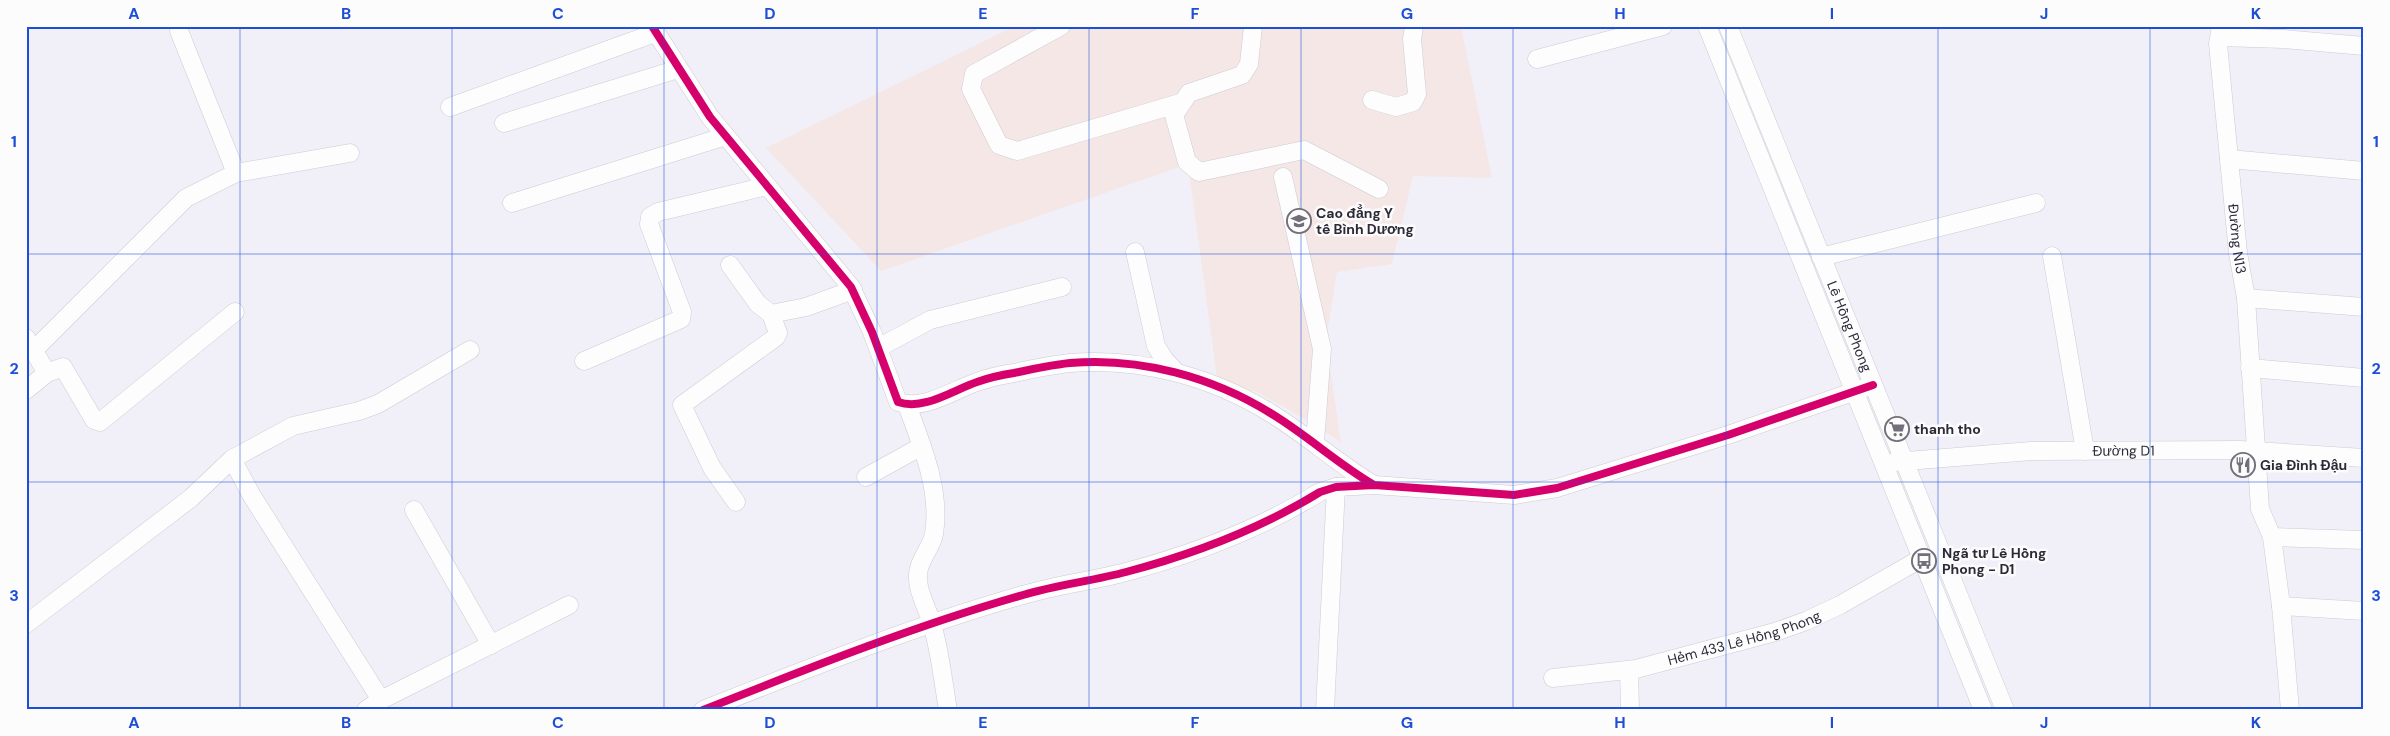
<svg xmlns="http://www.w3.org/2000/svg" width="2390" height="736" font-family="'DM Sans',sans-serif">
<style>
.education{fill:#f4e7e5}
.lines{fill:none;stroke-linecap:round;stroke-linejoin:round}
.minor-casing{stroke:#cccbd5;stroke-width:19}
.minor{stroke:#fdfdfe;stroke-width:18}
.cycleway-casing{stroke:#fcfcfc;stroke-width:11}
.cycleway{stroke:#d6006c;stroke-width:8}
.grid{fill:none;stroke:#1d4ed8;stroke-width:1;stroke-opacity:0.55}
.labels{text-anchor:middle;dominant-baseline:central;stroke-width:5;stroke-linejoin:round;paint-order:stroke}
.poi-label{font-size:14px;font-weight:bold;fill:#2d2a38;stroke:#fcfcfc;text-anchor:start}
.street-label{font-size:14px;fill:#2d2a38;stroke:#fcfcfc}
.neatline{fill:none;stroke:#1d4ed8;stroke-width:2}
.grid-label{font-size:16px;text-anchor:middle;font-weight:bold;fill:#1d4ed8}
</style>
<rect width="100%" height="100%" fill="#f1f0f8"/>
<path class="education" d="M1015 26H1461L1492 178 1413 176 1392 264 1337 272 1326 340 1341 442 1291 411 1256 392 1217 378 1188 164 881 271 766 148Z"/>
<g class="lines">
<defs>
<g id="minor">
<path d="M652 26 710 117 851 287 872 332 898 402C924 411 953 390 977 382 988 378 1001 375 1014 373 1032 369 1051 365 1070 363 1140 357 1213 377 1272 414 1308 436 1338 464 1374 485"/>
<path d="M1061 26 974 74 971 89 999 145 1017 151 1180 103"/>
<path d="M1253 26 1249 64 1242 75 1189 93 1174 115 1187 162 1199 172 1304 150 1379 189"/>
<path d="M1707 26 1983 710"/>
<path id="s1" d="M1728 26 2005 710"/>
<path id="s2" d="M2221 26 2218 44 2238 253 2246 298 2260 509 2272 537 2281 606 2364 611"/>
<path d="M179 31 236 173"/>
<path d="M2220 37 2284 39 2364 46"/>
<path d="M1537 59 1663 26"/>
<path d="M1372 100 1396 107 1413 102 1417 94 1412 39 1414 26"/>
<path d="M450 107 655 33"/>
<path d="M504 123 678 69"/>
<path d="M2229 159 2364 171"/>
<path d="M1283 177 1322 349 1315 442"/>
<path d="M512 203 726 136"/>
<path d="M1135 252 1156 346 1164 359 1176 372"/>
<path d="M2052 256 2085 451"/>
<path d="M1821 257 2036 203"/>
<path d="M730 265 758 304 771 314 806 307 853 290"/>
<path d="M2246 298 2364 307"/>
<path d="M26 338 47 373 26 390"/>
<path d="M878 348 930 320 1062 287"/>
<path d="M34 350 186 198 236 173 350 153"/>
<path d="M584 361 681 319 682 312 649 224 650 217 658 212 767 186"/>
<path d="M2250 368 2364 378"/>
<path d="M47 373 63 367 94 420 100 422 235 312"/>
<path d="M907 405C922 446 941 490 934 534 931 550 916 562 918 580 919 596 928 609 932 624 940 651 943 681 948 710"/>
<path d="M232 459 293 426 359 411 378 404 470 350"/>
<path id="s3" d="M1894 462 2031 451 2240 450 2364 458"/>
<path d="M866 477 922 446"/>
<path d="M736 502 712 468 682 405 776 337 778 333 771 314"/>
<path d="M414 510 491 645"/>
<path d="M2272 537 2364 540"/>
<path d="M2281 606 2290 710"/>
<path d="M26 624 191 498 232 459 252 496 381 700 366 710"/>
<path d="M1629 670 1630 710"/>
<path id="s4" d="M1553 678 1636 669 1775 632 1806 621 1840 605 1922 558"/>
<path d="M381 700 569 605"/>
<path d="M703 710C809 668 914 626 1023 595 1056 585 1092 581 1126 572 1194 554 1260 529 1320 492L1336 487 1374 485 1514 495 1557 488 1728 435 1873 385"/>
<path d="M1325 710 1336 487"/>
</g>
</defs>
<use href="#minor" class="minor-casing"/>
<use href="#minor" class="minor"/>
<defs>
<path id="cycleway" d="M652 26 710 117 851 287 872 332 898 402C924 411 953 390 977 382 988 378 1001 375 1014 373 1032 369 1051 365 1070 363 1140 357 1213 377 1272 414 1308 436 1338 464 1374 485
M703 710C809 668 914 626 1023 595 1056 585 1092 581 1126 572 1194 554 1260 529 1320 492L1336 487 1374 485 1514 495 1557 488 1728 435 1873 385"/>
</defs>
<use href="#cycleway" class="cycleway-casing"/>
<use href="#cycleway" class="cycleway"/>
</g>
<path class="grid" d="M240 26V710M452 26V710M664 26V710M877 26V710M1089 26V710M1301 26V710M1513 26V710M1726 26V710M1938 26V710M2150 26V710M26 254H2364M26 482H2364"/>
<defs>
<symbol id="university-ring" viewBox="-11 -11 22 22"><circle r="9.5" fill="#fcfcfc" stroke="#726f7b" stroke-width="1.5"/><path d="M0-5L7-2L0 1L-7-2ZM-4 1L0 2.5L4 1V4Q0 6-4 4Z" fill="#726f7b"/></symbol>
<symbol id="supermarket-ring" viewBox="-11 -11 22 22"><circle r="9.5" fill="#fcfcfc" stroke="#726f7b" stroke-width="1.5"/><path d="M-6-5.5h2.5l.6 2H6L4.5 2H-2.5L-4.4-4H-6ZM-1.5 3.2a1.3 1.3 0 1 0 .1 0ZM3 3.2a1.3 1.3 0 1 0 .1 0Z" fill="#726f7b"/></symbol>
<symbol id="restaurant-ring" viewBox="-11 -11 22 22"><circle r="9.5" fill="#fcfcfc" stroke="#726f7b" stroke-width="1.5"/><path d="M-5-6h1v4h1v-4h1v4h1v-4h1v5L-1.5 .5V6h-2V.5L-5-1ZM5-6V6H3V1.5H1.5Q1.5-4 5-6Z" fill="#726f7b"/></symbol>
<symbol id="bus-ring" viewBox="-11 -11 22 22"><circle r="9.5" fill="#fcfcfc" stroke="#726f7b" stroke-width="1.5"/><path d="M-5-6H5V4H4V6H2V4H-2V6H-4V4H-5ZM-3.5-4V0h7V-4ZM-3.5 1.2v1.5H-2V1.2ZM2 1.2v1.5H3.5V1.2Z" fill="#726f7b"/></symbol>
</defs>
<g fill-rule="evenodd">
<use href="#university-ring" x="1285" y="207" width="28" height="28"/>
<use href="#supermarket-ring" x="1883" y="415" width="28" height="28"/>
<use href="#restaurant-ring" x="2229" y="451" width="28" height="28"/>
<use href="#bus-ring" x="1910" y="547" width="28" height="28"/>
</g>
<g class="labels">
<g class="poi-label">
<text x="1316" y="213">Cao đẳng Y<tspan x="1316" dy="16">tế Bình Dương</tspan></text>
<text x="1914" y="429">thanh tho</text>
<text x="2260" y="465">Gia Đình Đậu</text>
<text x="1942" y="553">Ngã tư Lê Hồng<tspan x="1942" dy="16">Phong - D1</tspan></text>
</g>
<g class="street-label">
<text stroke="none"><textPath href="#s2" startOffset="214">Đường N13</textPath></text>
<text stroke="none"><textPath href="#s1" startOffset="324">Lê Hồng Phong</textPath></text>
<text stroke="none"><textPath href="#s3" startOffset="230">Đường D1</textPath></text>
<text stroke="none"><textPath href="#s4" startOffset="196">Hẻm 433 Lê Hồng Phong</textPath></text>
</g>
</g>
<rect width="2390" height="736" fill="none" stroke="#fcfcfc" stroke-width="55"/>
<rect x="28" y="28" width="2334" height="680" class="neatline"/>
<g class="grid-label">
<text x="134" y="19">A</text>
<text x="346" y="19">B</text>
<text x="558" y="19">C</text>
<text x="770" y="19">D</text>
<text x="983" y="19">E</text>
<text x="1195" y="19">F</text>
<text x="1407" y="19">G</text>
<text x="1620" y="19">H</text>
<text x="1832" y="19">I</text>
<text x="2044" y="19">J</text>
<text x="2256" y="19">K</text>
<text x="14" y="147">1</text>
<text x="2376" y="147">1</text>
<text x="14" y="374">2</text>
<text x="2376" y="374">2</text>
<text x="14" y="601">3</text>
<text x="2376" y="601">3</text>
<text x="134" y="728">A</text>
<text x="346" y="728">B</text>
<text x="558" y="728">C</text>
<text x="770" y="728">D</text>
<text x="983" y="728">E</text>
<text x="1195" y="728">F</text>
<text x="1407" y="728">G</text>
<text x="1620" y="728">H</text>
<text x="1832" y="728">I</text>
<text x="2044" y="728">J</text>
<text x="2256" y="728">K</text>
</g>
</svg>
